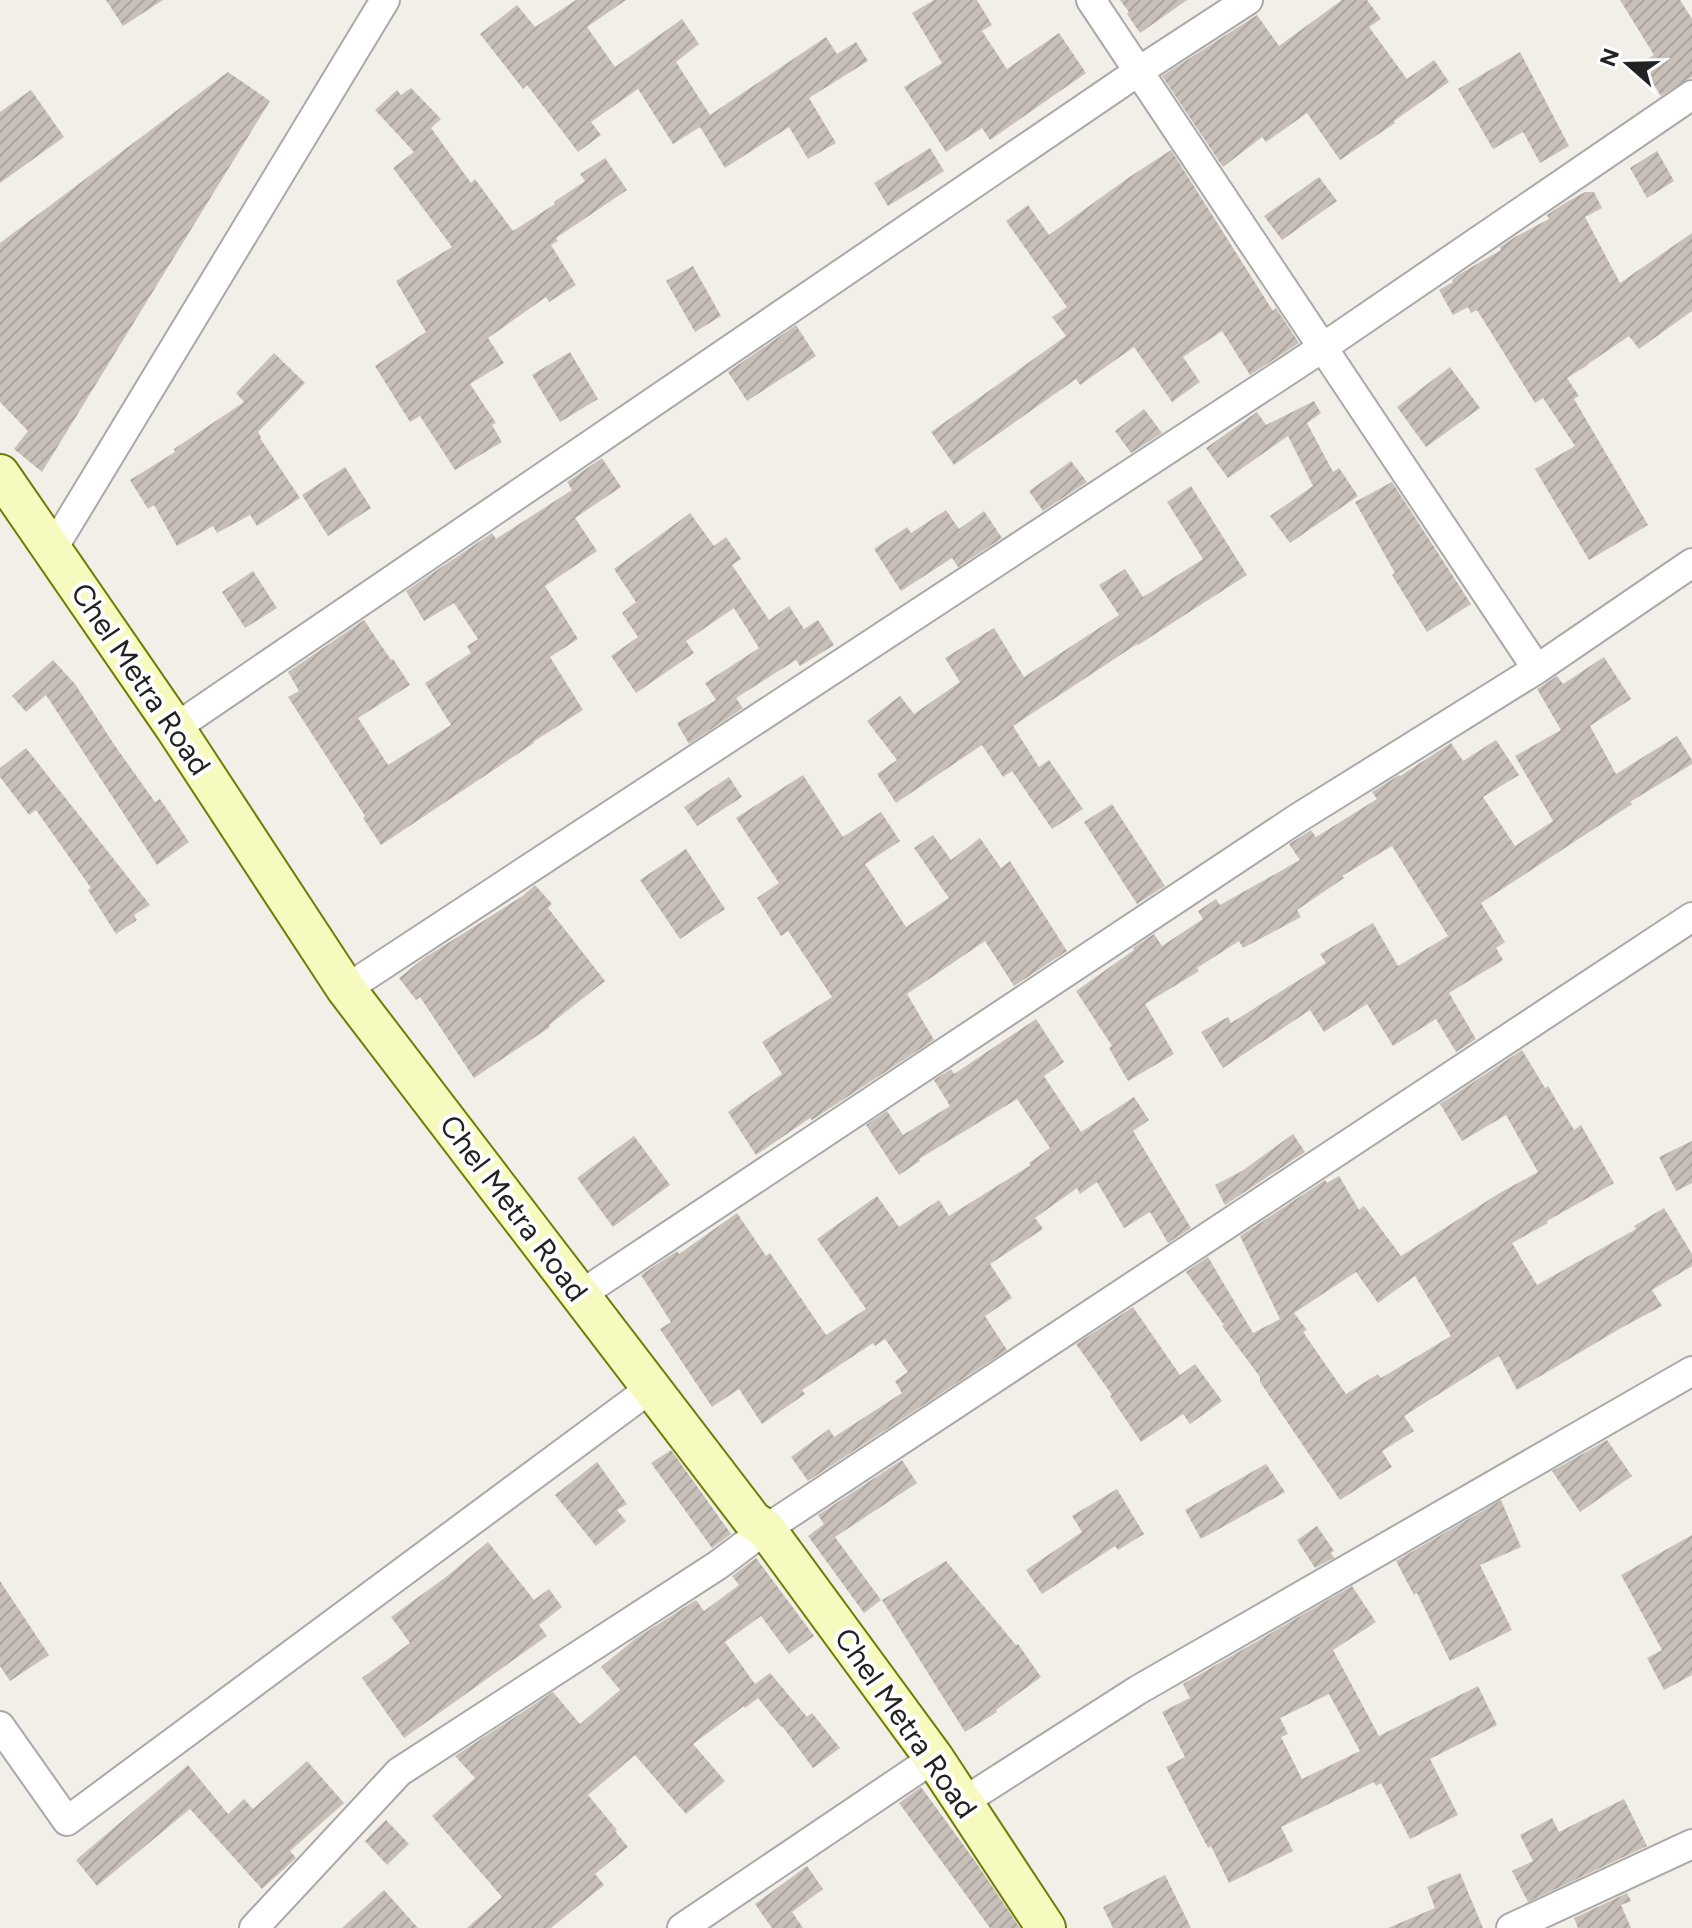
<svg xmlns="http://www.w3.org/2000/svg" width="1692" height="1928" font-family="Figtree,sans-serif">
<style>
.building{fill:url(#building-hatch);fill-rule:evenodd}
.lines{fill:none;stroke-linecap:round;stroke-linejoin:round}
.street-casing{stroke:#a9a9a9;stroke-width:32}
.secondary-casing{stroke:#707d05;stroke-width:42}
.street{stroke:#fff;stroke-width:28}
.secondary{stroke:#f7fabf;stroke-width:38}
.labels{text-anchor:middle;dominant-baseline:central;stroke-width:8;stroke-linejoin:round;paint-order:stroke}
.street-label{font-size:30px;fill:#222;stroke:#fff}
</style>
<defs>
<pattern id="building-hatch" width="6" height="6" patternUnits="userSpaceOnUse" patternTransform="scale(2)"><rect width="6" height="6" fill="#c7bfb8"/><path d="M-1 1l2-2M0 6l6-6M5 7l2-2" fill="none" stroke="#aba49e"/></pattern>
</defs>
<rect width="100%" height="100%" fill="#f2efe9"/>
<path class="building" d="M106 0H163L123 26Z
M576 0H626L587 27 615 67 682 19 699 44 676 62 710 115 826 37 837 54 856 42 868 61 809 98 836 143 808 159 789 127 725 168 700 127 673 144 638 89 591 122 601 135 578 152 527 85 523 89 480 34 517 5 535 27Z
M934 0H977L992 25 982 31 1007 69 1059 33 1086 73 990 140 982 128 946 152 904 87 942 63 912 13Z
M1120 0H1187L1140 33 1127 14 1129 12Z
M1342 0H1367L1381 19 1369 27 1407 79 1434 60 1449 82 1394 121 1395 123 1340 160 1307 113 1266 142 1262 137 1223 167 1162 76 1257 15 1279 46Z
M1620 0H1680L1692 19V77L1661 96 1640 63 1654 55Z
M1520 52 1569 146 1540 163 1523 132 1493 149 1458 89Z
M228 72 270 101 42 472 14 449 28 431 0 402V243Z
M411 88 441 119 431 128 471 183 475 179 513 231 555 204 554 202 585 181 580 174 605 158 627 190 556 238 558 241 551 245 576 285 549 302 546 297 488 338 504 363 470 384 496 423 492 425 502 442 455 470 420 416 410 422 375 366 426 332 396 281 452 247 393 168 414 152 375 110 397 90 401 95Z
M31 90 64 137 0 183V112Z
M930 148 944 171 888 206 874 183Z
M1171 150 1273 311 1276 308 1299 343 1250 375 1222 331 1183 357 1200 382 1172 402 1134 347 1080 385 1076 379 954 465 931 432 1066 336 1052 317 1067 307 1006 221 1028 205 1049 235 1128 178Z
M1657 151 1674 181 1647 198 1630 168Z
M1319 177 1337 201 1282 240 1264 216Z
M1585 192H1594L1602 208 1585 217 1620 283 1692 233V311L1639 349 1629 336 1588 364V365L1567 378 1579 396 1574 399 1648 525 1589 560 1535 469 1575 446 1543 398 1535 403 1477 310 1471 313 1468 307 1453 315 1439 290 1453 282 1452 280 1458 275 1501 250 1500 247 1515 237 1549 219 1547 215 1565 203Z
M693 266 721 316 695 332 666 281Z
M796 325 816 356 747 401 728 372Z
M570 352 598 399 560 422 532 375Z
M274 353 305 383 258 432 261 437 260 438 300 498 257 526 250 515 217 533 213 526 177 546 154 505 148 509 130 480 175 452 174 449 244 402 236 393Z
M1450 367 1480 408 1426 447 1397 407Z
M1314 401 1321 413 1307 423 1333 472 1339 468 1358 496 1290 543 1270 516 1313 486 1288 436 1228 478 1206 448 1257 412 1266 425Z
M1144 409 1162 433 1131 453 1115 431Z
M602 458 621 487 575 518 597 551 545 586 578 639 550 657 583 710 533 742 534 743 381 845 363 818 365 816 288 697 299 691 288 672 364 620 391 660 393 659 410 685 358 718 388 765 451 725 425 683 471 653 467 646 478 639 454 603 424 621 406 591 492 533 496 539 572 490 567 482Z
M1071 461 1087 482 1043 511 1029 491Z
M345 467 371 508 328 536 302 495Z
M1392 482 1471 604 1427 632 1392 575 1395 573 1355 502Z
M1191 486 1247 575 1138 645 1137 644 1013 726 1039 767 1049 760 1083 809 1052 829 1012 771 1003 777 982 745 896 803 877 774 897 760 867 721 900 696 914 714 960 682 945 658 994 628 1024 677 1119 615 1099 585 1125 569 1143 597 1203 559 1167 502Z
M946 510 959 529 984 511 1002 538 958 567 952 558 901 591 874 549 907 527 911 533Z
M690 513 714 546 726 537 741 559 732 565 769 620 789 606 804 629 818 620 834 645 800 666 796 660 736 698 743 708 689 744 677 723 716 700 705 683 759 648 734 608 686 641 694 653 636 693 611 656 638 637 622 613 636 602 614 569Z
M253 571 277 608 245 628 222 592Z
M1604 657 1631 699 1590 726 1616 774 1677 736 1692 760V764L1630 802 1632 804 1481 903 1505 942 1496 948 1503 960 1449 993 1476 1039 1456 1052 1436 1019 1393 1046 1367 1004 1324 1032 1310 1010 1223 1068 1201 1032 1228 1017 1231 1023 1326 963 1320 954 1373 923 1398 966 1448 936 1392 846 1342 876 1344 878 1297 910 1301 917 1243 948 1239 941 1197 968 1199 971 1145 1004 1174 1054 1128 1081 1109 1048 1112 1046 1076 991 1134 950 1133 948 1154 934 1162 946 1203 919 1198 911 1216 899 1220 905 1300 860 1289 844 1311 830 1316 837 1377 799 1372 792 1399 775 1400 776 1451 743 1463 761 1496 740 1519 775 1483 797 1515 846 1553 821 1515 756 1561 730 1537 689 1557 676 1563 684Z
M53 660 75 684 115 746 155 802 160 799 189 842 157 865 46 695 26 712 12 696Z
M26 748 150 905 134 915 137 920 116 934 88 890 91 888 36 810 29 815 0 777V768Z
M803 775 843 837 881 812 900 841 865 864 906 927 949 898 914 848 933 835 951 860 980 838 1001 868 1010 861 1067 951 1014 986 985 941 907 994 934 1040 812 1120 810 1118 756 1155 728 1112 782 1074 762 1042 832 997 788 931 781 936 757 898 779 883 736 818Z
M729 777 742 797 697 826 684 807Z
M1112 804 1165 886 1137 904 1084 822Z
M686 849 725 909 680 939 640 880Z
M535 885 552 904 548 908 605 981 549 1025 550 1027 474 1078 420 997 416 1000 399 978 424 958 521 897Z
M1036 1019 1064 1062 1044 1076 1081 1132 1134 1097 1149 1120 1133 1131 1191 1228 1168 1243 1150 1212 1124 1228 1097 1182 1080 1194 1077 1188 1035 1218 1043 1229 990 1264 1012 1298 985 1316 1007 1350 808 1481 791 1457 829 1429 834 1437 902 1393 895 1381 908 1372 885 1339 875 1346 873 1343 802 1390 805 1394 762 1424 739 1389 712 1407 660 1329 671 1322 641 1275 677 1251 679 1254 737 1213 766 1256 770 1253 826 1335 866 1309 817 1239 877 1196 899 1227 939 1200 949 1216 1031 1165 1029 1163 1050 1148 1017 1099 919 1159 920 1161 899 1175 866 1125 887 1111 903 1135 950 1106 934 1080 951 1069 954 1074Z
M1522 1050 1545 1088 1548 1086 1574 1130 1581 1125 1614 1183 1547 1221 1548 1223 1512 1243 1537 1285 1636 1229 1634 1226 1664 1208 1692 1254V1266L1652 1290 1662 1306 1621 1328 1517 1390 1499 1356 1404 1416 1414 1431 1382 1451 1392 1467 1340 1500 1260 1382V1377L1222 1326 1224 1325 1186 1272 1208 1257 1253 1333 1280 1319 1240 1236 1325 1180 1327 1183 1339 1176 1359 1210 1364 1206 1401 1256 1498 1194 1538 1172 1506 1115 1462 1141 1440 1104ZM1356 1272 1378 1303 1415 1276 1451 1336 1381 1378 1378 1374 1346 1394 1303 1332 1307 1330 1294 1313Z
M1293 1134 1305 1152 1225 1205 1215 1185 1242 1171Z
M634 1136 670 1185 613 1227 577 1178Z
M1692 1141V1183L1676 1191 1659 1157Z
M1133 1307 1180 1375 1195 1364 1222 1401 1190 1424 1183 1414 1141 1442 1110 1396 1112 1395 1076 1344Z
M1607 1440 1632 1476 1580 1512 1552 1471Z
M671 1450 731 1534 712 1548 651 1463Z
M902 1460 917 1483 835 1537 881 1600 864 1613 808 1536 824 1524 818 1515Z
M597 1462 627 1504 617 1510 626 1521 596 1546 555 1495Z
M1266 1464 1285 1492 1201 1539 1185 1510Z
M1117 1489 1144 1534 1118 1550 1115 1546 1042 1594 1026 1570 1082 1532 1072 1516Z
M1501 1500 1521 1547 1480 1565 1512 1630 1450 1661 1417 1593 1414 1595 1396 1561Z
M1317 1526 1334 1551 1331 1553 1334 1558 1315 1568 1297 1540Z
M1692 1535V1675L1664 1690 1647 1658 1662 1650 1621 1575Z
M488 1542 534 1600 549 1589 562 1607 539 1625 547 1636 404 1738 362 1678 410 1643 391 1617 446 1577Z
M756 1558 814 1636 789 1654 761 1616 725 1642 755 1684 770 1673 807 1717 812 1713 840 1748 813 1768 782 1726 781 1727 758 1698 745 1708 744 1706 693 1744 725 1781 686 1814 635 1755 588 1795 617 1830 615 1831 628 1847 595 1874 604 1885 551 1928H467L502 1897 432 1816 475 1778 455 1756 553 1692 580 1724 620 1690 601 1667 635 1639 696 1600 704 1611 739 1585 732 1576Z
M946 1561 1016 1645 1018 1644 1041 1677 996 1710 997 1712 965 1732 882 1600Z
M0 1581 49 1655 10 1681 0 1666Z
M1352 1586 1376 1622 1333 1650 1379 1736 1478 1686 1497 1725 1430 1759 1458 1815 1410 1839 1381 1783 1376 1786 1374 1782 1281 1827 1293 1851 1229 1883 1211 1846 1208 1848 1166 1767 1185 1757 1162 1712 1190 1698 1183 1684ZM1329 1694 1360 1751 1302 1779 1281 1737 1288 1734 1280 1718Z
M307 1761 344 1803 290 1851 296 1858 262 1889 190 1809 97 1886 76 1860 188 1765 228 1814 244 1799 253 1809Z
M921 1787 975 1861 1020 1928H990L899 1803Z
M1624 1799 1647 1846 1528 1902 1512 1871 1533 1861 1520 1835 1552 1818 1559 1832Z
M386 1820 409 1844 387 1865 365 1841Z
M807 1866 823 1889 792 1912 803 1928H772L755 1904Z
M1460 1873 1483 1928H1388L1435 1908 1427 1887Z
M1165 1875 1191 1928H1113L1103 1907Z
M384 1890 418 1928H342Z
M1627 1893 1631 1901 1621 1905 1631 1928H1578L1574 1918Z"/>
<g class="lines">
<defs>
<path id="street" d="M1091 0 1537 669
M52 550 385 0
M175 728 1139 71 1248 0
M346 989 1322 348 1692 95
M580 1295 1298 818 1537 669 1692 563
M0 1726 67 1821 651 1388
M963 1802 1138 1690 1692 1371
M254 1928 399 1772 718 1565 766 1529 1692 917
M682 1928 934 1758
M1511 1928 1692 1844"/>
<path id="secondary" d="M0 474 175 728 346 989 753 1521 766 1529 934 1758 1046 1928"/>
</defs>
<use href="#street" class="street-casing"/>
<use href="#secondary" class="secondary-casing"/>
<use href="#street" class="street"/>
<use href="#secondary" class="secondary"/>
</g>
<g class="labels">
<g class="street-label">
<text transform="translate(141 679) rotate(56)">Chel Metra Road</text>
<text transform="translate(514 1208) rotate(53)">Chel Metra Road</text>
<text transform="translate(906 1723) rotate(55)">Chel Metra Road</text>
</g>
</g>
<g transform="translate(1628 64) rotate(290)" stroke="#ffffff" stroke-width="6" paint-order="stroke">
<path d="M0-6L14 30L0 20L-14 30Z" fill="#222222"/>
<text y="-12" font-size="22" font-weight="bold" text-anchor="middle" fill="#222222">N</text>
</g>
</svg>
